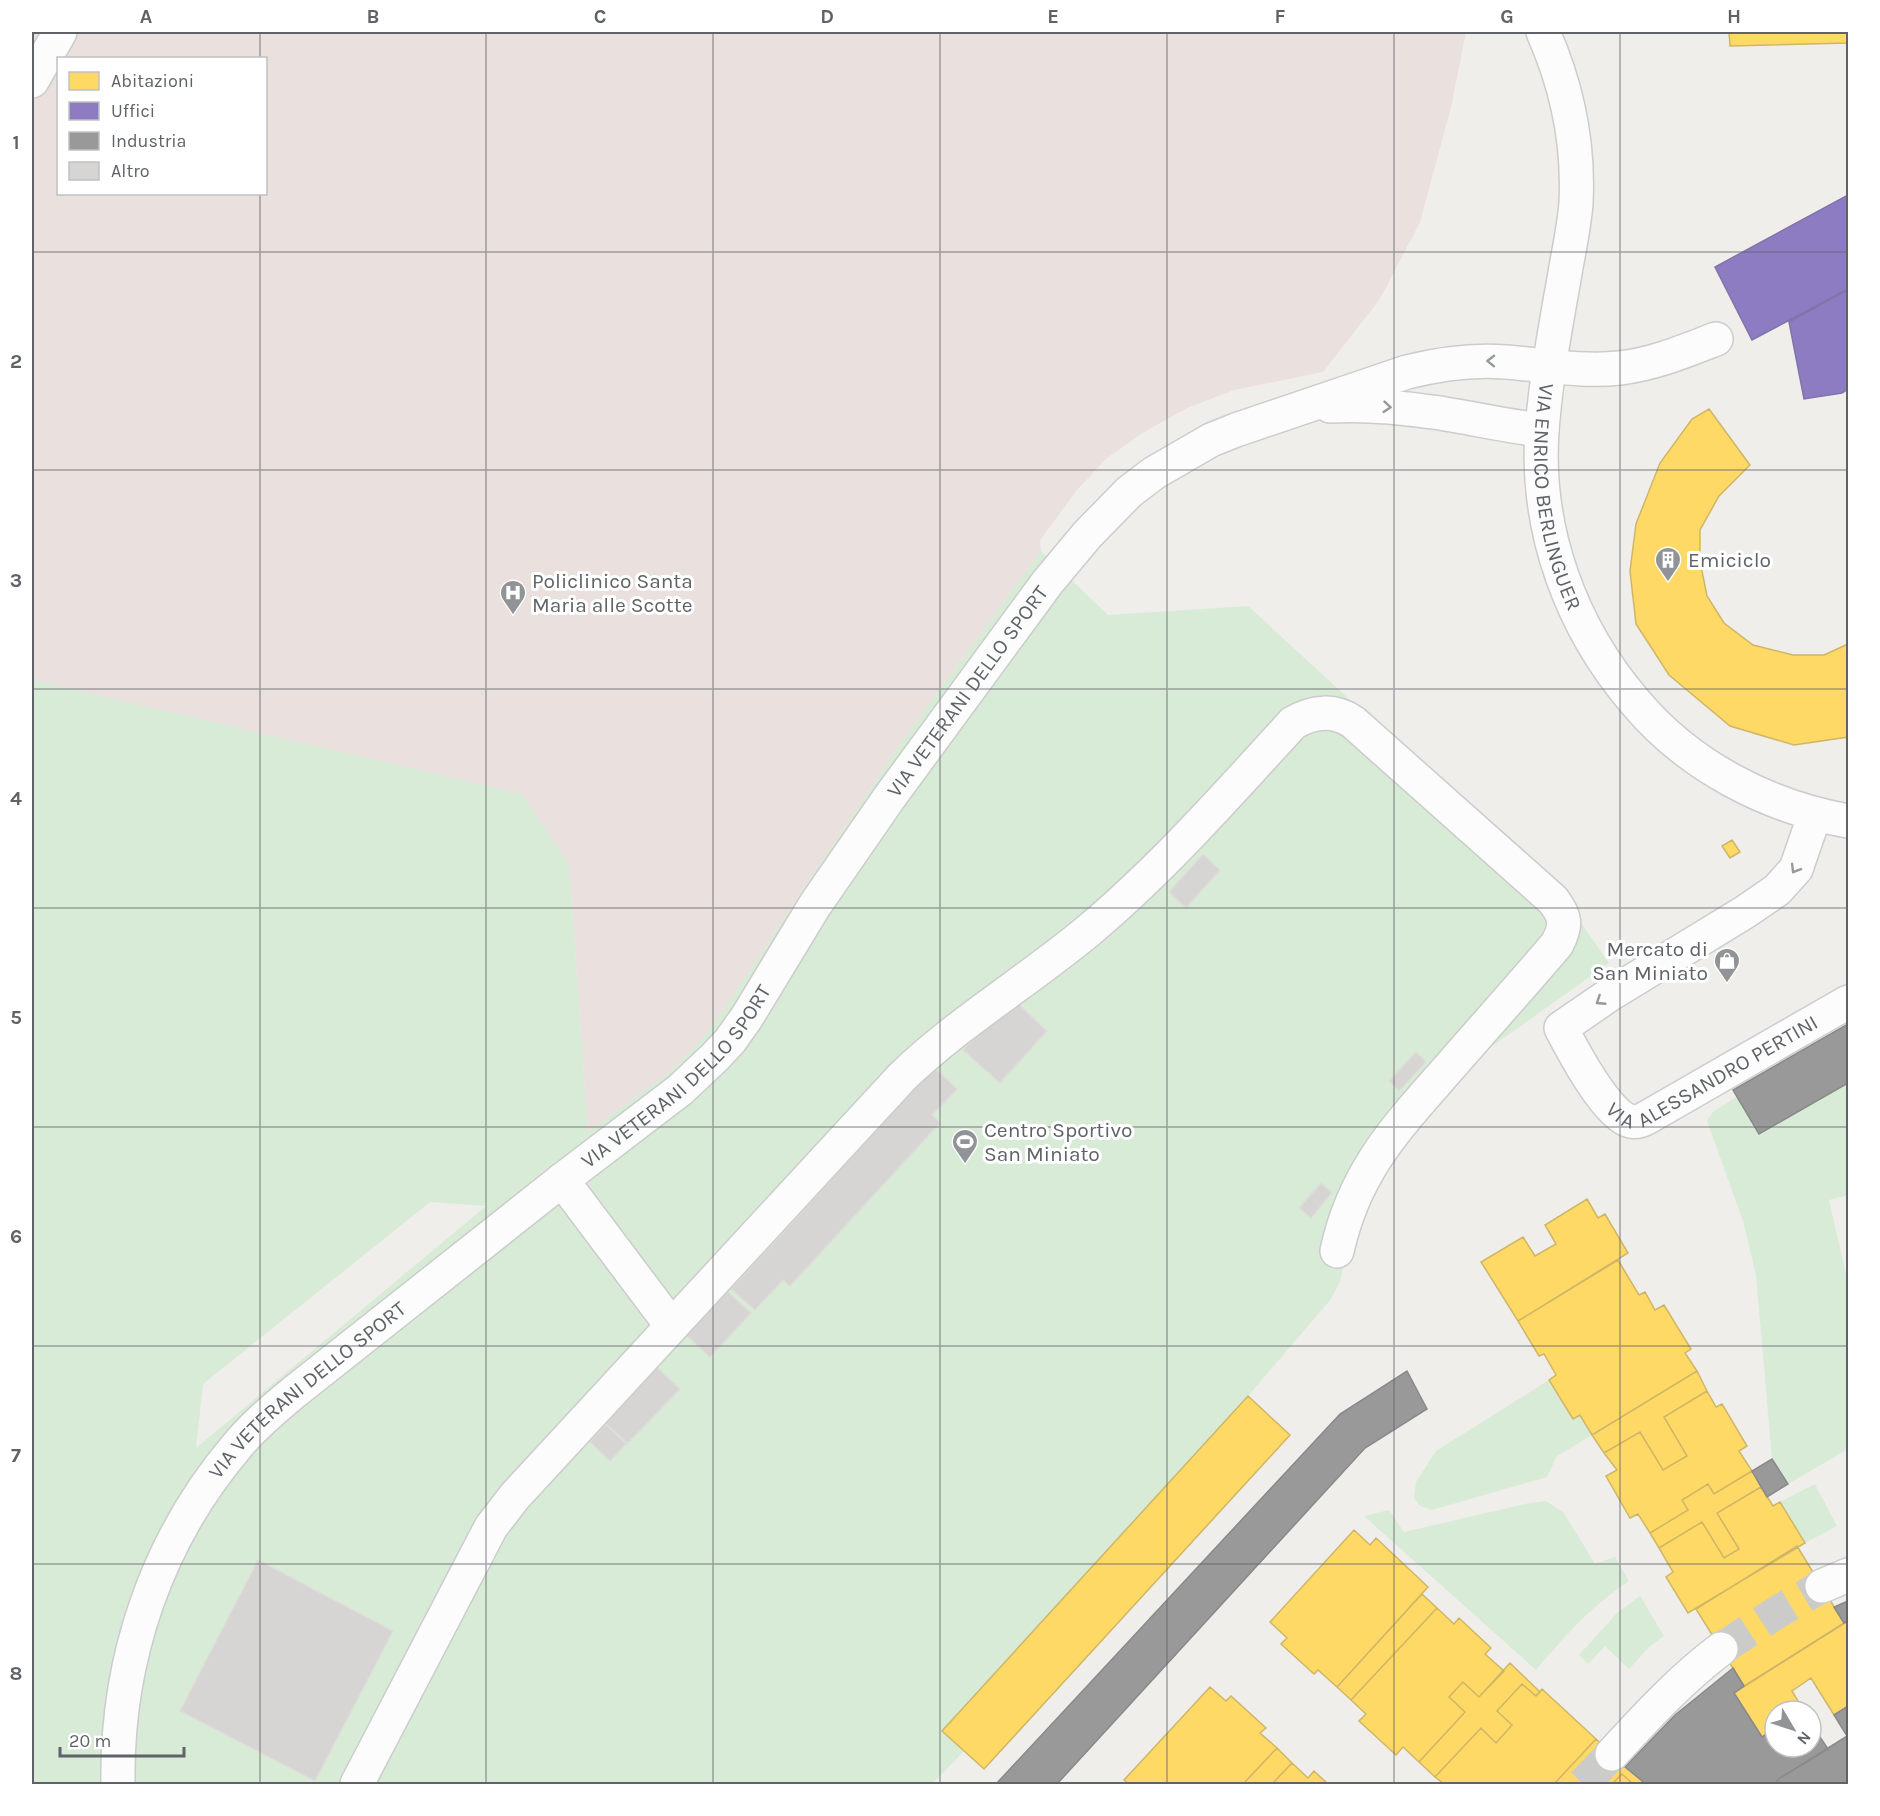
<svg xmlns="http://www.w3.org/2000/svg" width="1880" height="1816" font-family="Karla,sans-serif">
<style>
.medical{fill:#eae0de;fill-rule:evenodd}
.green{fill:#d8ebd6;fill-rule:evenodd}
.homes{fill:#ffd966;stroke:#cfb667;stroke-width:1.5}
.offices{fill:#8e7cc3;stroke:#8074a8;stroke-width:1.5}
.industry{fill:#999;stroke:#88898a;stroke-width:1.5}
.building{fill:#d6d5d3;stroke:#deddd9;stroke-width:1.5}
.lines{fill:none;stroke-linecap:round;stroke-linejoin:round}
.minor-tunnel{stroke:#cbcbca;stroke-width:33;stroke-dasharray:33 16;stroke-linecap:butt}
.minor-casing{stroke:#cbcccc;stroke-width:36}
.minor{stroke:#fdfcfc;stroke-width:33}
.oneway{stroke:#96999c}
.grid{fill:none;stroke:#5f6368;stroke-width:1.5;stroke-opacity:0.55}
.labels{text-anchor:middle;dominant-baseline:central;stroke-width:6;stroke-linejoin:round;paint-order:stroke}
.street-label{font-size:21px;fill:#5f6368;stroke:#fff}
.poi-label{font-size:21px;fill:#5f6368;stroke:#fff;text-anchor:start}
.neatline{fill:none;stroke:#5f6368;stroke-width:2}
.grid-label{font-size:20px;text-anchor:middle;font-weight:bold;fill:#5f6368}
</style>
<rect width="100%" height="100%" fill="#efeeea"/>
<path class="medical" d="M32 32H1466L1451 107 1420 222 1380 299 1323 372 1234 390 1187 408 1144 432 1107 458 1077 490 1040 540 1041 551 900 744 724 1009 700 1041 671 1071 588 1132 569 864 522 794 32 680ZM58 58H266V194H58Z"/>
<path class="green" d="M1041 551 1108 615 1248 606 1560 893 1609 963 1466 1065 1360 1197 1340 1282 1331 1299 1248 1396 1290 1435 988 1765 984 1769 964 1751 932 1784H32V680L522 794 569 864 588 1132 671 1071 700 1041 724 1009 900 744ZM430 1202 486 1206 196 1448 203 1384Z
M1848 1083V1195L1829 1200 1848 1283V1449L1788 1484 1772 1459 1756 1275 1743 1221 1707 1121 1713 1112 1738 1096 1759 1134Z
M1549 1380 1572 1419 1580 1415 1592 1435 1557 1456 1547 1477 1432 1510 1420 1506 1414 1498 1416 1482 1436 1451Z
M1815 1484 1837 1526 1805 1543 1780 1502Z
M1546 1501 1564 1513 1595 1564 1615 1557 1629 1581C1589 1608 1567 1634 1536 1670L1364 1516 1389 1510 1404 1532 1529 1503Z
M1640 1596 1664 1636 1649 1647 1629 1669 1605 1646 1588 1664 1579 1655 1617 1613Z"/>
<path class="homes" d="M1729 32H1848V43L1730 46Z
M1709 409 1750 465 1719 496 1700 530V561L1707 596 1724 623 1753 645 1793 655H1824L1848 644V737L1794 745 1730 726 1669 675 1636 624 1630 571 1636 524 1660 463 1692 419Z
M1732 840 1740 852 1730 858 1722 846Z
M1587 1199 1598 1218 1605 1214 1628 1253 1518 1321 1481 1262 1523 1237 1535 1256 1556 1244 1545 1225Z
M1618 1260 1639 1295 1645 1292 1655 1310 1664 1305 1691 1349 1685 1353 1697 1371 1592 1435 1580 1415 1573 1419 1549 1380 1556 1375 1544 1354 1539 1356 1518 1321Z
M1697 1371 1707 1391 1664 1417 1687 1456 1663 1470 1640 1432 1604 1453 1592 1435Z
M1707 1391 1716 1407 1722 1404 1747 1446 1739 1451 1752 1471 1714 1494 1708 1484 1682 1500 1688 1510 1650 1533 1638 1514 1630 1518 1606 1476 1617 1470 1604 1453 1640 1432 1663 1470 1687 1456 1664 1417Z
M1248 1396 1290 1435 984 1769 942 1731Z
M1752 1471 1761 1487 1717 1513 1739 1549 1724 1558 1702 1522 1659 1548 1650 1533 1688 1510 1682 1500 1708 1484 1714 1494Z
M1761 1487 1773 1506 1780 1502 1805 1543 1688 1613 1666 1577 1673 1572 1659 1548 1702 1522 1724 1558 1739 1549 1717 1513Z
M1354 1530 1370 1545 1376 1538 1428 1587 1337 1687 1318 1670 1314 1674 1281 1644 1287 1638 1270 1622Z
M1797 1546 1844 1623 1744 1686 1696 1609Z
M1422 1594 1437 1608 1351 1700 1337 1687Z
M1437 1608 1454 1624 1459 1618 1491 1648 1485 1654 1504 1671 1479 1697 1463 1682 1449 1697 1465 1712 1419 1762 1403 1747 1396 1755 1359 1721 1366 1714 1351 1700Z
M1848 1621V1706L1834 1715 1811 1678 1792 1691 1804 1711H1775V1742L1769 1732 1762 1737 1734 1693Z
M1510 1663 1540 1692 1536 1696 1522 1684 1497 1711 1512 1725 1496 1743 1481 1728 1435 1777 1419 1762 1465 1712 1449 1697 1463 1682 1479 1697Z
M1522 1684 1536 1696 1542 1689 1596 1739 1554 1784H1444L1435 1777 1481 1728 1496 1743 1512 1725 1497 1711Z
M1210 1687 1226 1701 1231 1696 1266 1728 1260 1733 1277 1748 1243 1784H1129L1124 1780Z
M1596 1739 1643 1782 1641 1784H1633L1622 1774 1612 1784H1554Z
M1277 1748 1292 1763 1272 1784H1243Z
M1292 1763 1308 1778 1314 1771 1328 1784H1272Z
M1622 1774 1633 1784H1612Z"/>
<path class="offices" d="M1848 195V289L1752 340 1715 267Z
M1845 291 1848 295V389L1842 393 1804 399 1789 322Z"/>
<path class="industry" d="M1848 1024V1083L1759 1134 1733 1090Z
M1407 1371 1427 1409 1365 1448 1057 1784H996L1340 1414Z
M1772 1459 1788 1484 1767 1497 1752 1471Z
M1848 1601V1621L1844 1623 1834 1607Z
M1733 1668 1744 1686 1734 1693 1762 1737 1769 1732 1775 1742V1747L1780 1749 1784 1747H1811V1730L1814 1728 1828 1749 1780 1778 1774 1784H1646L1625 1767 1675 1715Z
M1848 1706V1736H1847L1834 1715Z
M1847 1736 1848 1784H1774L1780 1778Z"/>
<path class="building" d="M1203 854 1220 870 1186 908 1169 892Z
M1012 998 1047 1031 1000 1083 963 1050Z
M1416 1052 1426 1062 1399 1091 1389 1081Z
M934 1067 957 1089 932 1115 940 1123 790 1286 783 1280 755 1310 731 1289Z
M1321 1183 1332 1193 1311 1218 1299 1208Z
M725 1289 751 1313 710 1357 685 1334Z
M654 1365 680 1389 627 1444 602 1421Z
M606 1424 627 1443 610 1461 590 1442Z
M258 1560 393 1631 315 1781 180 1711Z"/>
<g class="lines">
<path class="minor-tunnel" d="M1721 1649 1776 1613 1822 1586
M1583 1784 1612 1754"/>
<defs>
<g id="minor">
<path id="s1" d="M1543 32C1567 86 1579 144 1576 203 1574 229 1568 254 1564 279 1555 329 1546 379 1542 430 1535 530 1571 628 1636 703 1689 766 1768 807 1848 821"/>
<path d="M32 81 60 32"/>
<path d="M1330 406C1364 404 1398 407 1432 412 1469 417 1504 426 1542 430"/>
<path id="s2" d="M1815 814 1796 869 1777 890 1745 912 1609 995 1561 1028C1572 1049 1607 1116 1630 1121 1637 1123 1643 1120 1648 1117L1848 1002"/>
<path d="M562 1180 671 1325"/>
<path d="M1822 1586 1848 1575"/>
<path d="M1612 1754C1647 1716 1680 1680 1721 1649"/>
<path id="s3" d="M118 1784C116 1661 156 1541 237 1446 253 1426 274 1409 293 1393L562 1180 680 1090 715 1057 730 1041 747 1017 815 905 889 798 1047 583 1087 535 1129 492 1154 473 1211 440 1236 430 1407 372C1439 364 1473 359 1506 362 1544 365 1582 372 1620 368 1654 364 1685 351 1716 339"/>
<path d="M357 1784 491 1527 515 1496 902 1077C959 1022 1028 981 1088 931 1163 868 1228 794 1293 723 1313 711 1334 709 1353 722L1553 900C1566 917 1567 925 1557 944 1523 984 1488 1023 1454 1062 1400 1124 1355 1168 1337 1251"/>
</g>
</defs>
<use href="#minor" class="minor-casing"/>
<use href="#minor" class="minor"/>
</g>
<defs><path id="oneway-chevron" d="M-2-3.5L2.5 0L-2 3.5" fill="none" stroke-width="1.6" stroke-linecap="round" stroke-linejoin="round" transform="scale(1.5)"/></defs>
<g class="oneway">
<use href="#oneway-chevron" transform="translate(1491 361) rotate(-179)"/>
<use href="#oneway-chevron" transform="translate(1387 407) rotate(5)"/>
<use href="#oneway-chevron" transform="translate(1795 869) rotate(121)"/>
<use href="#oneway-chevron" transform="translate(1600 1001) rotate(147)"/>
</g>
<path class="grid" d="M260 32V58M486 32V1784M713 32V1784M940 32V1784M1167 32V1784M1394 32V1784M1620 32V1784M260 194V1784M32 252H1848M32 470H1848M32 689H1848M32 908H1848M32 1127H1848M32 1346H1848M32 1564H1848"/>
<defs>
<symbol id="building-pin" viewBox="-11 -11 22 30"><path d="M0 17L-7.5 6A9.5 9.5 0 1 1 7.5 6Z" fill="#919496" stroke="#fff"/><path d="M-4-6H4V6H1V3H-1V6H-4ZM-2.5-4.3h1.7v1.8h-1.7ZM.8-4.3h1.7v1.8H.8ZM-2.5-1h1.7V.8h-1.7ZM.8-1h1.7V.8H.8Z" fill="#fff"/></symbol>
<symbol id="hospital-pin" viewBox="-11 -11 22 30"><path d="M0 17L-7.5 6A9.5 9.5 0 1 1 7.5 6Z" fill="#919496" stroke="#fff"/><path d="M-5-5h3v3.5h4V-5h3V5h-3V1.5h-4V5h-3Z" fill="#fff"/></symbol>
<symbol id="shop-pin" viewBox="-11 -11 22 30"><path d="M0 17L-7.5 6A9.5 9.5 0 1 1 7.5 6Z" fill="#919496" stroke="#fff"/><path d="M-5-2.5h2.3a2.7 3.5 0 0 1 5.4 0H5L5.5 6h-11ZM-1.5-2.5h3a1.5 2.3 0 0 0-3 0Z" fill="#fff"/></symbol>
<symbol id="stadium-pin" viewBox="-11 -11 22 30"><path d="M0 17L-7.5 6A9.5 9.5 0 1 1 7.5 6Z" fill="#919496" stroke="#fff"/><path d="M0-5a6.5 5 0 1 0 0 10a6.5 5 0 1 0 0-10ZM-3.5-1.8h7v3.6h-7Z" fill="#fff"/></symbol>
</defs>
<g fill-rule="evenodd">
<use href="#building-pin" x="1653" y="545" width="30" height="40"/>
<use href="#hospital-pin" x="498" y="578" width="30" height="40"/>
<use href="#shop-pin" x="1712" y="946" width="30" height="40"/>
<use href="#stadium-pin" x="950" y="1127" width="30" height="40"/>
</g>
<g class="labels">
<g class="street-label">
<text stroke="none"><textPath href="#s1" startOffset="474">VIA ENRICO BERLINGUER</textPath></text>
<text stroke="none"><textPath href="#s3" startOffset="1428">VIA VETERANI DELLO SPORT</textPath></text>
<text stroke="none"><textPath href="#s2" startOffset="554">VIA ALESSANDRO PERTINI</textPath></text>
<text stroke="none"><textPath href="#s3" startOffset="942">VIA VETERANI DELLO SPORT</textPath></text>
<text stroke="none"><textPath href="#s3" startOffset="456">VIA VETERANI DELLO SPORT</textPath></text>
</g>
<g class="poi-label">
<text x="1688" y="560">Emiciclo</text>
<text x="532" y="581">Policlinico Santa<tspan x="532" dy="24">Maria alle Scotte</tspan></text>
<text x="1708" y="949" text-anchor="end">Mercato di<tspan x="1708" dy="24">San Miniato</tspan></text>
<text x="984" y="1130">Centro Sportivo<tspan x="984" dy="24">San Miniato</tspan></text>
</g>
</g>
<rect width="1880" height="1816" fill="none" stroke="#ffffff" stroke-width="66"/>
<rect x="57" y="57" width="210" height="138" fill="#ffffff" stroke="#bfc1c3" stroke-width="1.5"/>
<rect x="69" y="72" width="30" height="18" fill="#ffd966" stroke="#bfc1c3" stroke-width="1.5"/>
<text x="111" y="87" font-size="18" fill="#5f6368">Abitazioni</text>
<rect x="69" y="102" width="30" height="18" fill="#8e7cc3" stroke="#bfc1c3" stroke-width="1.5"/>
<text x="111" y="117" font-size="18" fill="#5f6368">Uffici</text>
<rect x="69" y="132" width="30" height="18" fill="#999999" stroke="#bfc1c3" stroke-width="1.5"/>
<text x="111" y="147" font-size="18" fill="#5f6368">Industria</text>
<rect x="69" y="162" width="30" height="18" fill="#d6d5d3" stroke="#bfc1c3" stroke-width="1.5"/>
<text x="111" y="177" font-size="18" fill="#5f6368">Altro</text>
<g transform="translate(1793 1729) rotate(129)"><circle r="28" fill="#ffffff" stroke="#bfc1c3" stroke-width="1.5"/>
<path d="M0-4.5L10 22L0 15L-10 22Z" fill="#919496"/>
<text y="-9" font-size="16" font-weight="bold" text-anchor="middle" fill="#5f6368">N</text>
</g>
<path d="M60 1747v9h124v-9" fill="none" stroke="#5f6368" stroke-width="3"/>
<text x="69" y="1747" font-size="18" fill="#5f6368" stroke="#ffffff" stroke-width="4.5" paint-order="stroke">20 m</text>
<rect x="33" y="33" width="1814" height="1750" class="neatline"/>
<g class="grid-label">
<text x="146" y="23">A</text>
<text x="373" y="23">B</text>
<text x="600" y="23">C</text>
<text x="827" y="23">D</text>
<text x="1053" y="23">E</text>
<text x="1280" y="23">F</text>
<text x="1507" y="23">G</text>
<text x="1734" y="23">H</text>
<text x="16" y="149">1</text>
<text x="16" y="368">2</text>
<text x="16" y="587">3</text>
<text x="16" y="805">4</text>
<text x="16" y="1024">5</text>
<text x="16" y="1243">6</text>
<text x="16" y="1462">7</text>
<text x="16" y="1680">8</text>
</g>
</svg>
